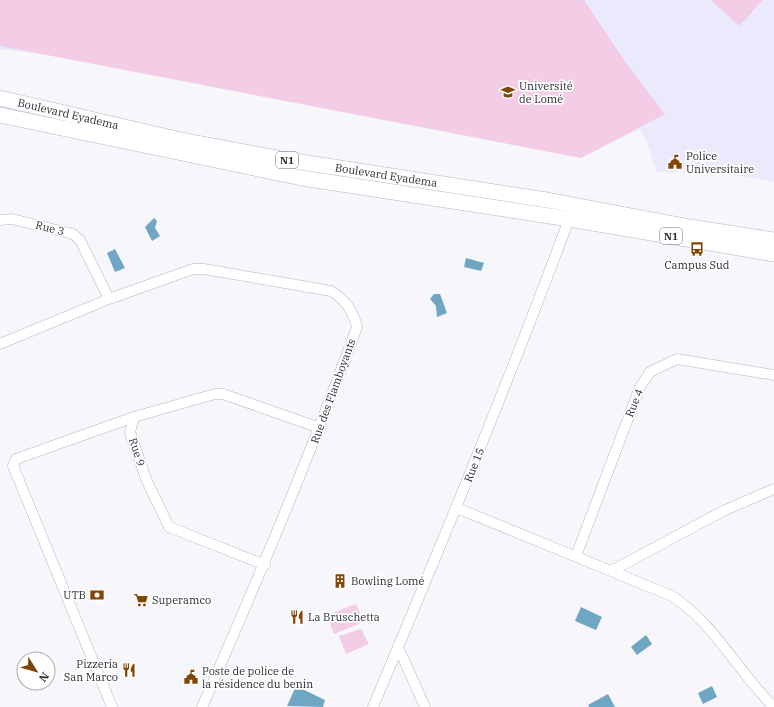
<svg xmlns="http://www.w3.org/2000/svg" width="774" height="707" font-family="'IBM Plex Serif',serif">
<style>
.built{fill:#eaeafc}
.green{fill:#f3cce6}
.water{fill:#6fa6c4}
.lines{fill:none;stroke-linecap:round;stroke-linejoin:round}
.minor-casing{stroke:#b4b4ca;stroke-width:11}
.highway-casing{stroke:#b4b4ca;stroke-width:16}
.minor{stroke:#fff;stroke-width:10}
.highway{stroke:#fff;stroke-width:15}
.labels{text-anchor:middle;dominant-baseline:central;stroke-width:3.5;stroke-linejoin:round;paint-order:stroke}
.shield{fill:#fff;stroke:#6b6b72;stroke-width:1}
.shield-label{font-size:10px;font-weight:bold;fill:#2c2c35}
.poi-label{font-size:11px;fill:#2c2c35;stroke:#fff;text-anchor:start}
.street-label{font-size:11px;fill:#2c2c35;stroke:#fff}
</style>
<rect width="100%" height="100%" fill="#f7f7fb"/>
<path class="built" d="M0 0H774V182L686 166 672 173 656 171 648 145 640 129 581 158 56 56 0 49Z"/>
<path class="green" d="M0 0H584L624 60 665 114 581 158 0 46Z
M711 0H763L739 26Z
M356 604 364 622 334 634 327 615Z
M361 629 369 644 346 654 339 636Z"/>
<path class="water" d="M154 218 157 221 155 228 160 236 152 241 145 227Z
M115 249 125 268 115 272 107 253Z
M466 258 484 263 481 271 464 267Z
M434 294H440L447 313 437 317 436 306 430 299Z
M581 607 602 617 596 630 575 621Z
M646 635 652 644 637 655 631 647Z
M296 686 325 700 323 707 287 706Z
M712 686 717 697 703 704 698 693Z
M608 694 615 707H589L588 705Z"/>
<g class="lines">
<defs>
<path id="minor" d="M0 220 12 219 73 234 80 240 109 299
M0 344 109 299 193 269H204L331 291C346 300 353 311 357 327 310 456 257 582 202 707
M134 417 130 432 146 479 169 527 265 565
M457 508 672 596C715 624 738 672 774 707
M576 556 640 387 650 372 677 359 774 375
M611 571 723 511 774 489
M398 647 425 707
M112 707 16 473 13 466 16 459 134 417 215 394H223L320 428
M373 707C441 545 508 384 569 219L572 214"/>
<g id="highway">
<path id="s1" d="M0 98 181 140 288 160 547 200 690 227 774 240"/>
<path d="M0 115 302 178 569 219 774 254"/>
</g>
</defs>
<use href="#minor" class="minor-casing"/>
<use href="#highway" class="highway-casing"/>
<use href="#minor" class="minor"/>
<use href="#highway" class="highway"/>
</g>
<defs>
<symbol id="university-bare" viewBox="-9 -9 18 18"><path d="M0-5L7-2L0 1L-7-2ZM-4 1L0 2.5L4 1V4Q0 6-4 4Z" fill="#834504" stroke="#fff" stroke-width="2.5" paint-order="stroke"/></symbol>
<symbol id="civic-bare" viewBox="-9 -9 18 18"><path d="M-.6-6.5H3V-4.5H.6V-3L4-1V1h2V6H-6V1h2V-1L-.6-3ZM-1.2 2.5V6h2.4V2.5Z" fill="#834504" stroke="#fff" stroke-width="2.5" paint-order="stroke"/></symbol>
<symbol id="bus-bare" viewBox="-9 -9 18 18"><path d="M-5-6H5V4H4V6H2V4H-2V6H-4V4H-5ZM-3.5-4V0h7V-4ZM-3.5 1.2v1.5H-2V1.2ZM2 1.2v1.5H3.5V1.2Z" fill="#834504" stroke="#fff" stroke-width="2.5" paint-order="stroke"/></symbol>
<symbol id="building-bare" viewBox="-9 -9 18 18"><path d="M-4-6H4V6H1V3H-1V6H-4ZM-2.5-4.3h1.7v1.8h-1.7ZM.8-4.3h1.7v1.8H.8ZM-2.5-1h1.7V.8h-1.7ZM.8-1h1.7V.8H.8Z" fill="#834504" stroke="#fff" stroke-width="2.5" paint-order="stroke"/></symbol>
<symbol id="bank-bare" viewBox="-9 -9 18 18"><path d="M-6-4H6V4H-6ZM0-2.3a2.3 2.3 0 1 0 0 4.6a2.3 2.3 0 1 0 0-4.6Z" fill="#834504" stroke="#fff" stroke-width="2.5" paint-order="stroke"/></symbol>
<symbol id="supermarket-bare" viewBox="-9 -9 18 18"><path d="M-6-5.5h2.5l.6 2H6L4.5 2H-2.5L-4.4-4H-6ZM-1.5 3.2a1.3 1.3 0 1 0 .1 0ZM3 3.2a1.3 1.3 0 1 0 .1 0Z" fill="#834504" stroke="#fff" stroke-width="2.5" paint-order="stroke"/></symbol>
<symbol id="restaurant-bare" viewBox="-9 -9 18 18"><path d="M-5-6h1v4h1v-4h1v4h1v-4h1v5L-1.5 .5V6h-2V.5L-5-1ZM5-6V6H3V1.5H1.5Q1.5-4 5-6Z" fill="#834504" stroke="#fff" stroke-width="2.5" paint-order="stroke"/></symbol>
</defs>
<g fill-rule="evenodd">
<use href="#university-bare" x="498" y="82" width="20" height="20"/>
<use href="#civic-bare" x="665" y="152" width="20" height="20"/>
<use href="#bus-bare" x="687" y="239" width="20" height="20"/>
<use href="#building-bare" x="330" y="571" width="20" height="20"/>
<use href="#bank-bare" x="87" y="585" width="20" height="20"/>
<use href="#supermarket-bare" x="131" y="590" width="20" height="20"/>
<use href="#restaurant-bare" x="287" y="607" width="20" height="20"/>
<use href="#restaurant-bare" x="119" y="660" width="20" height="20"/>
<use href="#civic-bare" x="181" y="667" width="20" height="20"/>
</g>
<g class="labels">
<g class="shield">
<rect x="276" y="152" width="22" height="16" rx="3"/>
<rect x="660" y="228" width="22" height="16" rx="3"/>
</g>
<g class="shield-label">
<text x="287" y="160">N1</text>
<text x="671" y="236">N1</text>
</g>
<g class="poi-label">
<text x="519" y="86">Université<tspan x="519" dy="13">de Lomé</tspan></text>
<text x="686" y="156">Police<tspan x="686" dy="13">Universitaire</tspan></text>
<text x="697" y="265" text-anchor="middle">Campus Sud</text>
<text x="351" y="581">Bowling Lomé</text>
<text x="86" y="595" text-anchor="end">UTB</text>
<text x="152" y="600">Superamco</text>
<text x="308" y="617">La Bruschetta</text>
<text x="118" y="664" text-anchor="end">Pizzeria<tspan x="118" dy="13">San Marco</tspan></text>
<text x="202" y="671">Poste de police de<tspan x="202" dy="13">la résidence du benin</tspan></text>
</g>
<g class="street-label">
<text stroke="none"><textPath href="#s1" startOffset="70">Boulevard Eyadema</textPath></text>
<text stroke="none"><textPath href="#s1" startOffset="394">Boulevard Eyadema</textPath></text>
<text transform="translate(50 228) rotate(14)">Rue 3</text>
<text transform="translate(333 391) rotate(-70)">Rue des Flamboyants</text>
<text transform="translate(634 403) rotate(-68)">Rue 4</text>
<text transform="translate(137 452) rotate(72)">Rue 9</text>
<text transform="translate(474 465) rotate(-68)">Rue 15</text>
</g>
</g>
<g transform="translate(36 671) rotate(127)"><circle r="19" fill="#ffffff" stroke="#ababae"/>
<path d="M0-3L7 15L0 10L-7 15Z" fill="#834504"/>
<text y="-6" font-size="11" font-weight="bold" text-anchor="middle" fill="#2c2c35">N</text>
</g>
</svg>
